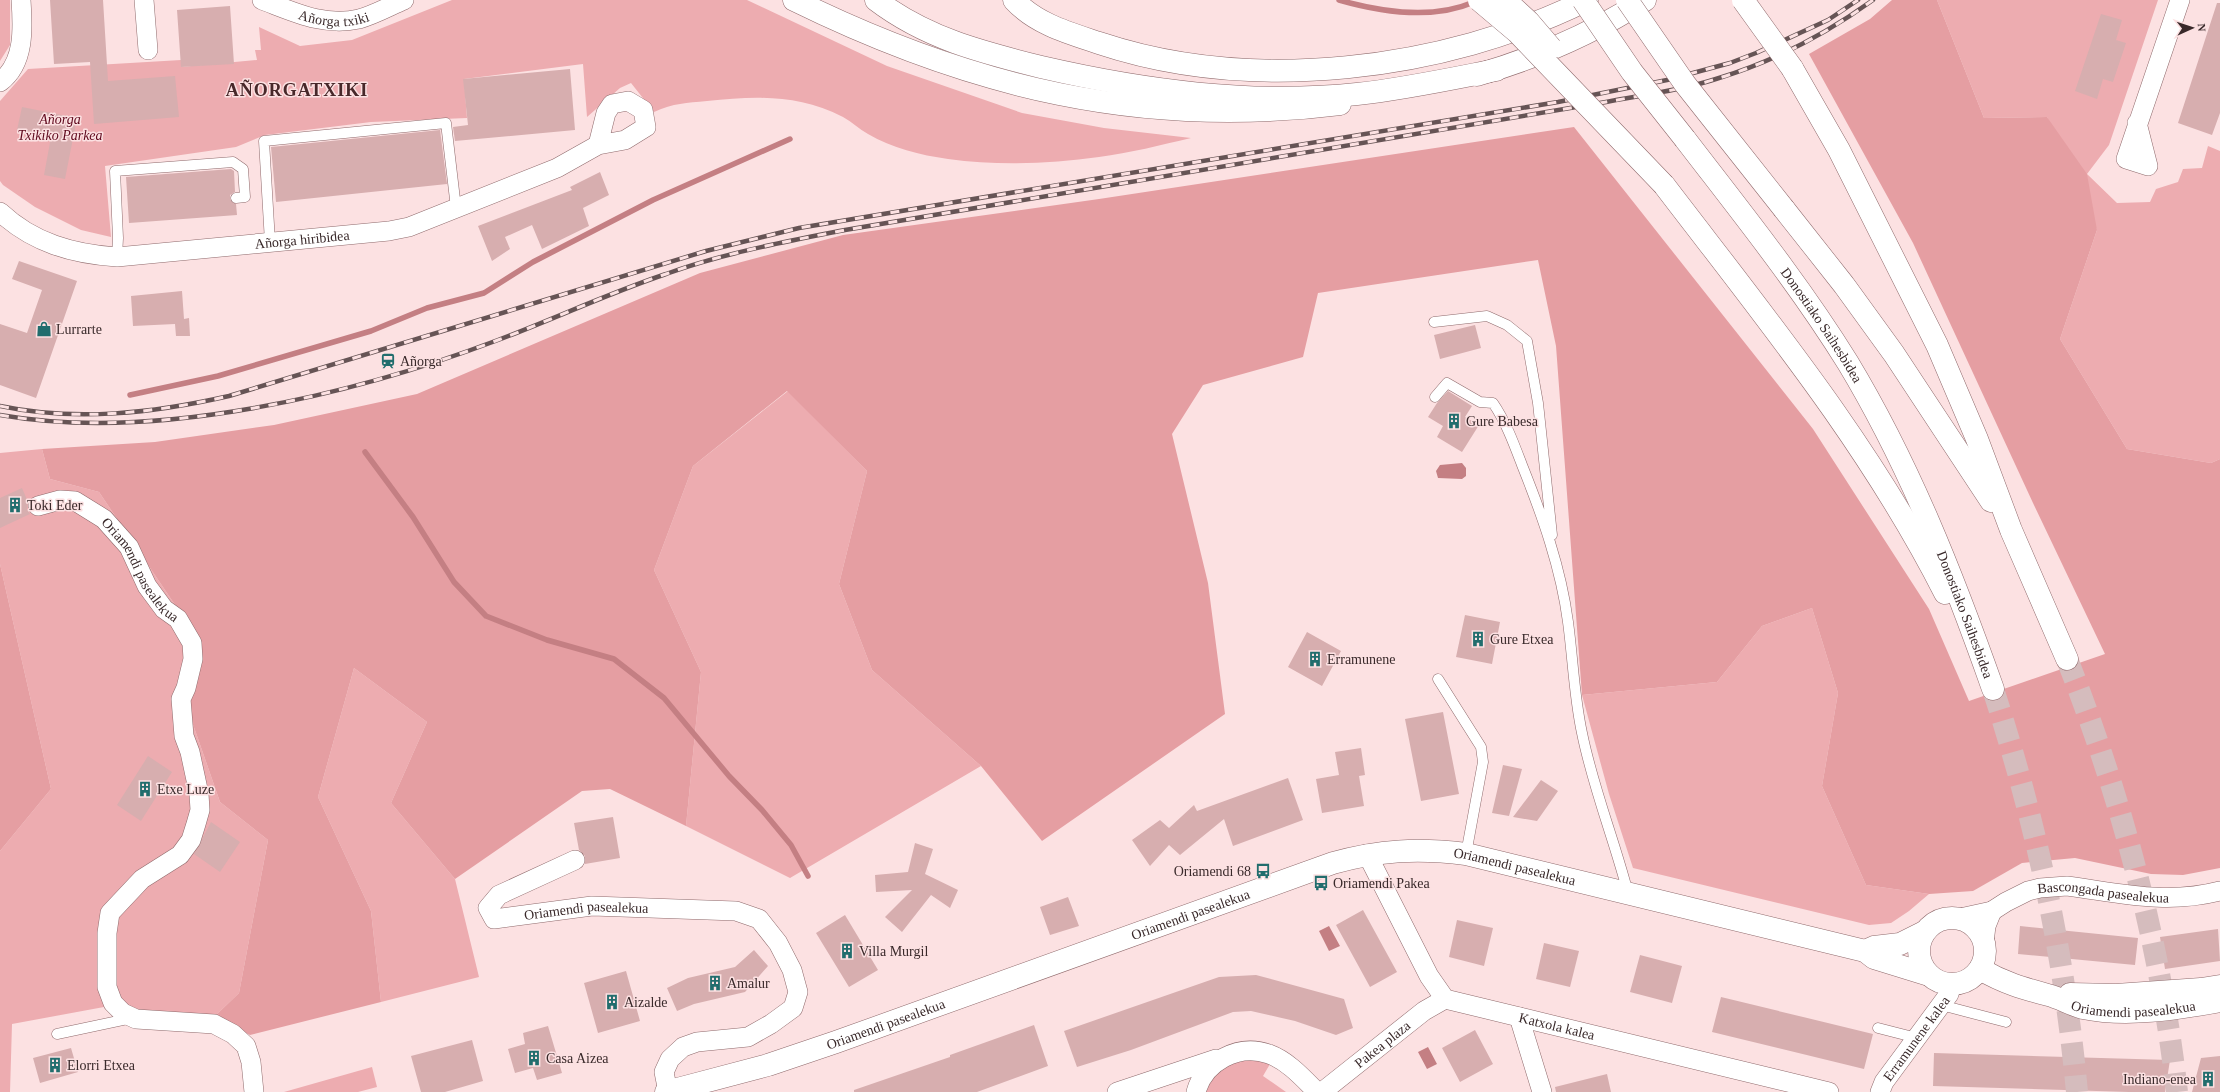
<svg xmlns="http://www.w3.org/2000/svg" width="2220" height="1092" font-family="'Times New Roman',serif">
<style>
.green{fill:#edacb0}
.forest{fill:#e59ea2}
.water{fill:#c47f83}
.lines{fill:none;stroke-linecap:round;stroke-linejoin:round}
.stream{stroke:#c47f83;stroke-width:5.5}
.building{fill:#d7aeaf}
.motorway-tunnel{stroke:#d5bcbd;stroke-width:22;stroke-dasharray:22 11;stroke-linecap:butt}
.service-casing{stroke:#8f6a6c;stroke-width:11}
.minor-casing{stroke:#8f6a6c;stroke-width:20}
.tertiary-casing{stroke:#8f6a6c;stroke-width:23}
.primary-casing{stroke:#8f6a6c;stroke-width:23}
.motorway-casing{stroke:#8f6a6c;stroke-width:23}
.service{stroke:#fff;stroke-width:10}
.minor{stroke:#fff;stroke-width:19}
.tertiary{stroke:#fff;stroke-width:22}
.primary{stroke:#fff;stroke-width:22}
.motorway{stroke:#fff;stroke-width:22}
.rail-casing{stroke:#665455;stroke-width:4.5}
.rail{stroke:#fce1e2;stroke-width:3;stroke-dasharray:9;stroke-linecap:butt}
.motorway-bridge-casing{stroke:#8f6a6c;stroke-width:23;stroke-linecap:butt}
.motorway-bridge{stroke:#fff;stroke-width:22}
.labels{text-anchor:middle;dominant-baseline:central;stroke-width:3;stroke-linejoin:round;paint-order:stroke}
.street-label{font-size:14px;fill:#39292a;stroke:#fce1e2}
.park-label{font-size:14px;font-style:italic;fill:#5f091d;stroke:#fce1e2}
.poi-label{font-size:14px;fill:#39292a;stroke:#fce1e2;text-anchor:start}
.district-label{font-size:18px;font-weight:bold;letter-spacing:1px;fill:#48282a;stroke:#fce1e2}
</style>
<rect width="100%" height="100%" fill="#fce1e2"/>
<path class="green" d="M0 0H10V45L0 61Z
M452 0H747L887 66 1022 113 1104 128 1191 138C1161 145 1130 153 1099 157 1050 164 998 166 948 159 920 155 892 148 868 134 859 129 852 122 843 117 797 94 756 96 707 101 686 103 674 103 654 112L631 83 620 88 587 117 583 64 464 79 467 118 371 122 265 135 236 147 105 166 111 237 81 230 35 207 3 185 0 181V101L28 69 181 60V67L257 60 255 50H261L259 27 300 46 352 40Z
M1937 0H2158L2109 145 2087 174 2117 203 2150 202 2156 189 2178 182 2183 169 2202 168 2208 146 2220 151V459L2211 463 2127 449 2060 339 2097 230 2047 117 1984 118Z
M788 391 867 471 839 584 872 670 981 766 790 878 686 826 701 672 654 570 693 466Z
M42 449 50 479 99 492 202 645 188 710 220 802 268 840 239 993 214 1017 104 1007 12 1024 10 1092H0V851L51 789 0 564V453Z
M1812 608 1838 693 1822 786 1866 885 1929 894 1909 911 1891 923 1869 925 1633 868 1609 794 1582 695 1717 682 1762 626Z
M354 668 427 722 391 803 455 879 479 977 381 1002 371 911 318 797Z
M1255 1058 1270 1064 1263 1076 1286 1092H1204C1222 1065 1222 1063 1255 1058Z
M372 1067 377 1087 358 1092H284Z"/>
<path class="forest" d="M1892 0H1937L1984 118 2047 117 2087 174 2097 230 2060 339 2127 449 2211 463 2220 459V868L2183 875 2151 874 2075 858 2022 863 1973 891 1929 894 1866 885 1822 786 1838 693 1812 608 1762 626 1717 682 1582 695 1556 346 1538 260 1318 293 1303 357 1203 385 1172 434 1208 583 1225 714 1042 841 981 766 872 670 839 584 867 471 787 391 693 466 654 570 701 672 686 826 610 789 582 791 455 879 391 803 427 722 354 668 318 797 371 911 381 1002 250 1035 214 1017 239 993 268 840 220 802 188 710 202 645 99 492 50 479 42 449 155 442 274 425 417 394 700 273 843 235 1099 199 1574 127 1813 429 1929 609 1969 701 2105 654 2033 503 1913 243 1809 54 1870 19Z
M0 564 51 789 0 851Z"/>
<path class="water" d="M1462 463 1466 468V476L1462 479 1438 478 1436 471 1440 465Z
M1329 926 1340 946 1329 951 1319 931Z
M1428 1047 1437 1064 1427 1069 1418 1052Z"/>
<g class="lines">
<path class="stream" d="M1339 0C1381 12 1433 20 1474 2
M130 395 218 376 371 331 427 308 484 293 533 262 653 200 790 139
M365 452 413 517 454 582 486 616 547 640 614 659 664 698 729 776 762 810 791 845 808 876"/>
</g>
<path class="building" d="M50 0H103L108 81 175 76 179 117 94 124 90 62 54 64Z
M2217 3H2220V113L2212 135 2178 123Z
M230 6 234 64 181 67 177 10Z
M2101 14 2122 20 2116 40 2126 43 2113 82 2103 79 2097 99 2075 91Z
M570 69 575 130 455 141 453 127 468 125 463 79Z
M22 107 77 118 65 179 44 175 51 137 17 130Z
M440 130 447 184 276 202 271 147Z
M231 169 234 171 235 192 230 195V199L236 204 237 215 129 223 126 177Z
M600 172 609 195 583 208 589 226 542 249 532 225 505 237 510 249 492 261 478 226 572 190 570 187Z
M19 261 77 281 36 398 0 385V324L27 333 42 290 12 279Z
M182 291 184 319 189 318 190 336H176L175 324 133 326 131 296Z
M1475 325 1481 348 1440 359 1434 335Z
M1448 391 1472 406 1465 417 1479 425 1462 452 1437 437 1443 426 1428 417 1437 403Z
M22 488 28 502 27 509 30 514 0 528V498Z
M1465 615 1500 622 1492 664 1456 657Z
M1307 632 1341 651 1322 686 1288 667Z
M1443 712 1459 794 1421 801 1405 719Z
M1361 748 1365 775 1359 776 1364 806 1322 813 1316 779 1339 775 1335 752Z
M148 756 172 772 141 821 117 805Z
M1503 765 1522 769 1509 816 1492 813Z
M1288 778 1303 820 1233 846 1224 819 1180 855 1169 845 1150 866 1132 840 1160 820 1169 828 1194 805 1197 811Z
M1541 780 1558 791 1537 821 1513 817Z
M613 817 620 858 585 864V856L579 850 574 823Z
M211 822 240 842 220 872 194 854Z
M915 843 933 849 925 874 958 890 950 908 931 895 902 932 885 917 912 890 876 892 875 875 908 872Z
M1068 897 1079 926 1050 935 1040 907Z
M1363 910 1397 972 1370 987 1336 925Z
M845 915 878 970 849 987 816 933Z
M1457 920 1493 928 1484 966 1449 957Z
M2020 926 2138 938 2135 965 2018 954Z
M2218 929 2220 961 2165 969 2160 937Z
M1544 943 1579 951 1570 987 1536 979Z
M754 950 768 966 745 992 694 1004 677 1011 667 988 688 978 735 967Z
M1640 955 1682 966 1672 1003 1630 992Z
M626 971 640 1021 598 1033 584 983Z
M1256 975 1344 999 1353 1028 1336 1035 1295 1021 1251 1011 1233 1012 1131 1050 1077 1067 1064 1031 1219 977Z
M1721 997 1873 1034 1864 1069 1712 1032Z
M1034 1025 1048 1066 977 1092H854V1090L950 1057V1055Z
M548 1026 562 1073 537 1080 533 1068 515 1073 508 1049 525 1044 523 1033Z
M1475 1030 1493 1064 1460 1082 1442 1048Z
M472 1040 483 1081 445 1092H421L411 1056Z
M71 1048 78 1072 40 1083 33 1058Z
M1934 1053 2170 1060 2165 1092H2129L1933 1086Z
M2220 1056V1092H2192L2201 1058Z
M1607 1074 1611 1092H1556L1555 1087Z"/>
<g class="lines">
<path class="motorway-tunnel" d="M2067 659C2122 799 2160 943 2177 1092
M1993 689C2036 822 2064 952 2077 1092"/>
<defs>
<path id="service" d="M270 242 264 141 446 123 456 208
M117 257 118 238 115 171 233 162 243 169 245 197 236 198
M1434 322 1487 316 1507 325 1527 341 1538 403 1552 535
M1435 397 1447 383 1480 402 1493 403C1506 422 1514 444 1522 465 1542 515 1561 568 1568 622 1573 659 1574 696 1582 733 1593 788 1614 839 1628 893
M1438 679 1481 747 1483 762 1466 854
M1941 1005 2006 1022
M1878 1028 1917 1038
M57 1034 132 1018"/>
<g id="minor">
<path d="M144 0 148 50"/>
<path id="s1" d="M262 0C294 12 324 27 359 19 374 15 390 6 404 0"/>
<path d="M0 82C25 63 23 28 21 0"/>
<path d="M2137 123 2148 166 2126 159 2180 0"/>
<path id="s2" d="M0 212C33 243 73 254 117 257L389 231 409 227 557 168 598 145 625 140 646 127 643 110 628 101 612 104 606 113 598 145"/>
<path id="s3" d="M38 506 60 500 75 501 104 519 129 547 147 586 164 609 178 619 192 643 193 659 186 688 181 699 184 736 190 752 199 794 200 810 196 824 191 840 180 855 142 879 110 913 107 933V987L113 1003 123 1013 136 1019 214 1024 233 1034 246 1046 251 1062 254 1092"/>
<path id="s4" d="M1367 854 1429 976 1445 999 1829 1092"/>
<path id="s5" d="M575 860 499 895 488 908 494 919 592 906 736 911 759 919 778 943 792 970 798 992 793 1008 771 1024 748 1037 697 1042 683 1047 670 1059 664 1072 668 1092"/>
<path id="s6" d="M1960 918 1992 911 2006 902 2028 891 2040 888 2067 886C2121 893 2166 905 2220 891"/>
<path d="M1984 943 1986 926 1992 911"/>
<path d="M1519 1017 1542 1092"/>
<path d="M1117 1092 1216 1059"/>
<path d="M1196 1092C1204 1062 1238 1043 1269 1054 1288 1061 1303 1078 1317 1092"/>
<path id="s7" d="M1322 1092 1424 1011 1445 999"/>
<path id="s8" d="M1880 1092 1884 1082 1949 994 1952 984"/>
</g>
<g id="tertiary">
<circle cx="1952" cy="951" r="33"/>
<path d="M1865 951 1874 947 1900 944 1924 932"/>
<path id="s9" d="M1980 969C2004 983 2022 988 2048 995 2060 998 2071 1005 2083 1008 2127 1017 2176 1009 2220 1001"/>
<path d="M2070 994 2116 995 2201 989 2220 986"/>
<path id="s10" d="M666 1092 768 1065 836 1042 1333 863C1380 850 1418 848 1466 854L1865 951 1874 958 1929 975"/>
</g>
<path id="primary" d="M794 0C971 87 1142 129 1340 104
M1477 75C1536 58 1593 33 1645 0"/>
<g id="motorway">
<path d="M876 0C926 38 981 52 1041 67 1145 91 1251 105 1357 94 1404 89 1450 79 1496 70"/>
<path d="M1014 0C1036 24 1069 33 1099 43 1252 94 1444 71 1587 0"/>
<path d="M1792 68 1839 150 1937 345 1977 439 2011 530 2067 659"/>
<path id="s11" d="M1685 139C1741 212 1799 284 1848 363 1910 466 1953 576 1993 689"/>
<path d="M1664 185C1764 316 1870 445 1945 593"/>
<path d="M1784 209 1844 285 1894 354 1991 501"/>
</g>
</defs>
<use href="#service" class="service-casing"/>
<use href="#minor" class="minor-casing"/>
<use href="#tertiary" class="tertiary-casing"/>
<use href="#primary" class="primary-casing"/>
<use href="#motorway" class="motorway-casing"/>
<use href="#service" class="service"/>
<use href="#minor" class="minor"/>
<use href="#tertiary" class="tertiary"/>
<use href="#primary" class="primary"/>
<use href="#motorway" class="motorway"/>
<defs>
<path id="rail" d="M0 406C76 422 154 413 229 396L706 251 799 228 1558 102 1667 80 1730 63 1756 53 1828 20 1858 0
M0 415C155 442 353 395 498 340 554 319 609 293 666 274 724 253 784 242 845 230L1606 102C1643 95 1683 90 1719 78 1775 61 1826 34 1873 0"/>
</defs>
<use href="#rail" class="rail-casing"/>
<use href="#rail" class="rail"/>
<defs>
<path id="motorway-bridge" d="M1479 0 1517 32 1664 185
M1505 0 1528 21 1551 48
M1583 0 1632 72 1685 139
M1627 0 1685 84 1784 209
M1743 0 1792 68"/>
</defs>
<use href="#motorway-bridge" class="motorway-bridge-casing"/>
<use href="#motorway-bridge" class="motorway-bridge"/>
</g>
<defs>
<symbol id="shop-bare" viewBox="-9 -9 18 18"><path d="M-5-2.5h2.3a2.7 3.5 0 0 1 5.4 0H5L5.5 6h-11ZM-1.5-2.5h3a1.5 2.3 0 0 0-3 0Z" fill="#216d6d" stroke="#fce1e2" stroke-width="2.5" paint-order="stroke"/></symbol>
<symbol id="station-bare" viewBox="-9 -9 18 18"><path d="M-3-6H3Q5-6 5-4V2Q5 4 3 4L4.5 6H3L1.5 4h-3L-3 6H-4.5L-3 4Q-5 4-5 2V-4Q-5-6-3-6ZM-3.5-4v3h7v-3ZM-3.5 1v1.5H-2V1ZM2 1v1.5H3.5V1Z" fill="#216d6d" stroke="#fce1e2" stroke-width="2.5" paint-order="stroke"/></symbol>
<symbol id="building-bare" viewBox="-9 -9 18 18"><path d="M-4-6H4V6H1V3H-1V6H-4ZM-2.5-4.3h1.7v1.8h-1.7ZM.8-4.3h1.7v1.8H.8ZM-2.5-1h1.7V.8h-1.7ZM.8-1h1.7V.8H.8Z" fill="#216d6d" stroke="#fce1e2" stroke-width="2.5" paint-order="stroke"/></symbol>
<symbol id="bus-bare" viewBox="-9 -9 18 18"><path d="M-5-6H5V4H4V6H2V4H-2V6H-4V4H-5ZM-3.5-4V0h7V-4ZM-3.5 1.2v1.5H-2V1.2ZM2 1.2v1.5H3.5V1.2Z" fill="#216d6d" stroke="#fce1e2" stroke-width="2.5" paint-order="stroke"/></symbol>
</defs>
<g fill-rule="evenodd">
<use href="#shop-bare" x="33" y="318" width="22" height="22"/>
<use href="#station-bare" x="377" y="350" width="22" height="22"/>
<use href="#building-bare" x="1443" y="410" width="22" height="22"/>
<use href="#building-bare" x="4" y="494" width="22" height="22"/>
<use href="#building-bare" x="1467" y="628" width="22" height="22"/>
<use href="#building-bare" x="1304" y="648" width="22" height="22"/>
<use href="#building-bare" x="134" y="778" width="22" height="22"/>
<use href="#bus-bare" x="1252" y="860" width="22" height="22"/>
<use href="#bus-bare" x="1310" y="872" width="22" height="22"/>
<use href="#building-bare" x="836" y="940" width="22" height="22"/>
<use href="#building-bare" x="704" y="972" width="22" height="22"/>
<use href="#building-bare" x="601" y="991" width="22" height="22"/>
<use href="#building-bare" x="523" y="1047" width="22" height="22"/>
<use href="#building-bare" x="44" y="1054" width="22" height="22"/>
<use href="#building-bare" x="2197" y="1068" width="22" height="22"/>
</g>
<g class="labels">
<g class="street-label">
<text stroke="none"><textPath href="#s1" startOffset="75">Añorga txiki</textPath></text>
<text stroke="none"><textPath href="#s2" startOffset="314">Añorga hiribidea</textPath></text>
<text stroke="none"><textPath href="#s11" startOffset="231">Donostiako Saihesbidea</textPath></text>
<text stroke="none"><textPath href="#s3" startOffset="135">Oriamendi pasealekua</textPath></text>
<text stroke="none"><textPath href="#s11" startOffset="555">Donostiako Saihesbidea</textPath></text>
<text stroke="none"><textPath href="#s10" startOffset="890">Oriamendi pasealekua</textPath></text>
<text stroke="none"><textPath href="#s6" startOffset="150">Bascongada pasealekua</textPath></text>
<text stroke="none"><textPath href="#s5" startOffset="206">Oriamendi pasealekua</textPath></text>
<text stroke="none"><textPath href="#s10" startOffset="554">Oriamendi pasealekua</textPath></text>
<text stroke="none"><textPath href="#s9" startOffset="161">Oriamendi pasealekua</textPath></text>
<text stroke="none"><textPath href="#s10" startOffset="230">Oriamendi pasealekua</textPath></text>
<text stroke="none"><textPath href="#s4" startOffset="280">Katxola kalea</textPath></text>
<text stroke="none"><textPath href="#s8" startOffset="65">Erramunene kalea</textPath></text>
<text stroke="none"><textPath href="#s7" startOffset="77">Pakea plaza</textPath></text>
</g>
<g class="park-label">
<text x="60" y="119">Añorga<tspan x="60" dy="16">Txikiko Parkea</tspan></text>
</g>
<g class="poi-label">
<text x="56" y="329">Lurrarte</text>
<text x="400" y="361">Añorga</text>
<text x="1466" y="421">Gure Babesa</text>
<text x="27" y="505">Toki Eder</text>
<text x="1490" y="639">Gure Etxea</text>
<text x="1327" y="659">Erramunene</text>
<text x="157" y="789">Etxe Luze</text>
<text x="1251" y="871" text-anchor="end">Oriamendi 68</text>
<text x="1333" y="883">Oriamendi Pakea</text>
<text x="859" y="951">Villa Murgil</text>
<text x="727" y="983">Amalur</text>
<text x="624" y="1002">Aizalde</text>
<text x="546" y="1058">Casa Aizea</text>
<text x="67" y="1065">Elorri Etxea</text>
<text x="2196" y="1079" text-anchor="end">Indiano-enea</text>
</g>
<g class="district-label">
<text x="297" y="90">AÑORGATXIKI</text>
</g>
</g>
<g transform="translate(2192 28) rotate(87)" stroke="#fce1e2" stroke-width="3" paint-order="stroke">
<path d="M0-3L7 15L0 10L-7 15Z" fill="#39292a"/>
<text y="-6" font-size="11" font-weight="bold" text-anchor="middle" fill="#39292a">N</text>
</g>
</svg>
